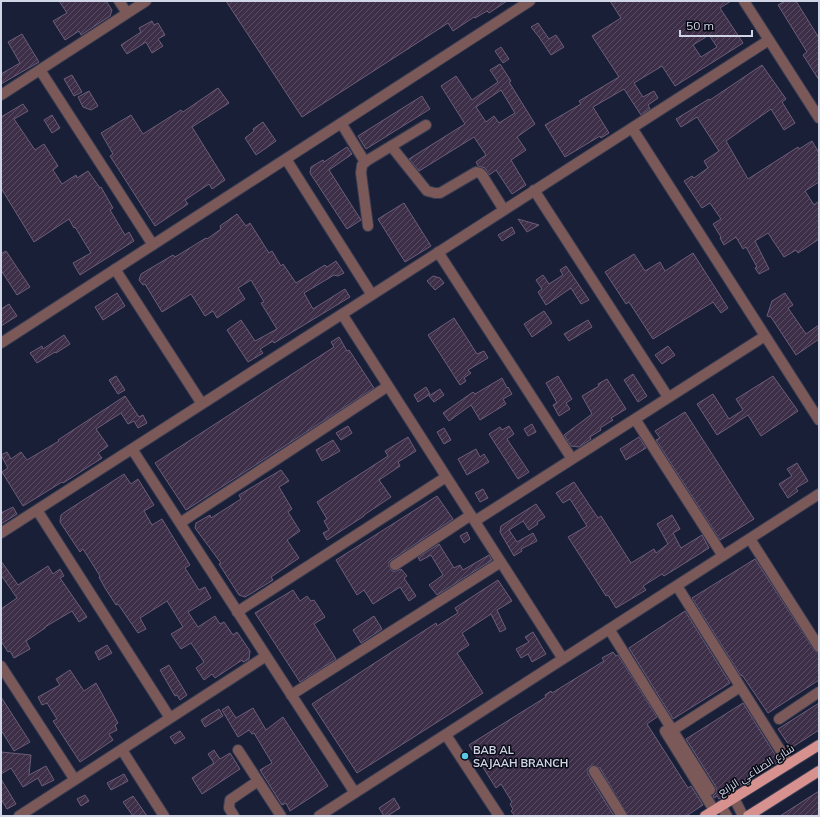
<svg xmlns="http://www.w3.org/2000/svg" width="820" height="817" font-family="Mulish,Cairo,sans-serif">
<style>
.building{fill:url(#building-hatch);stroke:#6d5d79;fill-rule:evenodd}
.lines{fill:none;stroke-linecap:round;stroke-linejoin:round}
.minor-casing{stroke:#373c54;stroke-width:12}
.major-casing{stroke:#373c54;stroke-width:12}
.minor{stroke:#7b5958;stroke-width:10}
.major{stroke:#d7918f;stroke-width:10}
.poi-dot{fill:#59c8e4;stroke:#080a15;stroke-width:1.5}
.labels{text-anchor:middle;dominant-baseline:central;stroke-width:3;stroke-linejoin:round;paint-order:stroke}
.poi-label{font-size:11px;font-weight:bold;fill:#d0d5e5;stroke:#080a15;text-anchor:start}
.street-label{font-size:11px;fill:#d0d5e5;stroke:#080a15}
</style>
<defs>
<pattern id="building-hatch" width="6" height="6" patternUnits="userSpaceOnUse"><rect width="6" height="6" fill="#3e2f49"/><path d="M-1 1l2-2M0 6l6-6M5 7l2-2" fill="none" stroke="#594c63"/></pattern>
</defs>
<rect width="100%" height="100%" fill="#1a1f38"/>
<path class="building" d="M59 1H106L112 10 110 16 81 35 79 31 65 40 53 21 67 13Z
M226 1H507L489 13 487 11 475 18 474 17 453 31 448 23 302 117Z
M610 1H731L720 8 743 43 675 86 662 66 634 83 643 97 654 91 658 98 648 105 650 109 641 115 624 89 593 107 609 133 601 138 600 136 565 157 545 125 581 104 579 101 619 77 592 36 621 18ZM709 35 717 47 701 57 693 45Z
M785 1H796L819 38V80L803 55 807 52 778 5Z
M152 21 154 25 158 23 165 35 158 39 163 46 152 53 146 42 127 54 121 45 141 32 139 28Z
M538 23 549 39 556 35 564 47 551 55 539 37 531 27Z
M22 34 39 62 1 84V74L20 63 8 42Z
M501 47 509 59 503 63 495 51Z
M500 64 511 81 509 82 535 124 517 137 526 150 511 160 526 185 512 194 496 170 489 175 485 168 478 166 476 162 486 155 474 137 419 171 409 159 465 124 441 86 456 76 472 100 498 82 490 70ZM501 90 515 113 499 123 494 116 486 122 476 107Z
M762 65 786 99 782 102 795 123 784 130 771 109 726 141 748 179 798 147 799 149 812 141 819 153V182L805 191 814 205 819 201V239L798 253 796 250 784 257 768 233 755 241 769 269 759 274 755 268 757 267 746 247 743 249 736 237 724 245 720 238 721 237 713 224 721 219 710 203 702 208 684 181 692 176 694 178 708 168 704 161 719 151 697 117 681 127 676 119 709 99 710 100Z
M72 75 82 92 74 96 64 79Z
M218 88 229 103 192 127 225 180 212 189 209 184 185 200 188 204 155 226 110 156 113 154 101 133 131 115 143 134 181 110 183 112Z
M89 91 98 106 91 110 83 107 78 97Z
M422 96 430 109 366 149 358 136Z
M23 104 28 111 14 119 35 150 44 144 58 166 53 170 62 184 76 175 77 178 88 171 100 188 101 187 113 208 110 210 125 235 129 232 134 241 80 275 73 263 91 253 75 227 74 228 69 219 34 242 1 188V117Z
M52 115 60 128 52 133 44 120Z
M263 122 276 141 256 155 245 138 254 131 253 129Z
M347 147 352 154 329 170 361 220 347 229 310 173 311 167 323 160 324 162Z
M404 203 431 246 405 262 378 219Z
M237 214 246 226 250 223 269 253 272 251 281 266 283 264 296 283 325 265 327 267 336 261 344 273 338 276 334 275 304 293 313 309 345 289 350 297 274 343 273 341 260 349 263 353 248 362 227 330 241 320 255 341 277 329 261 303 264 302 251 280 238 288 245 299 217 318 213 311 205 316 191 294 162 312 145 284 143 285 139 280 141 274 173 255 175 257 206 238 207 239 221 229 220 226Z
M518 219 539 225 527 232Z
M512 227 515 233 502 241 498 235Z
M6 251 30 287 17 295 1 270V254Z
M693 253 728 308 721 313 713 302 653 339 629 302 626 304 605 272 634 254 645 271 660 262 665 271Z
M566 266 589 300 581 304 571 288 546 305 538 292 542 289 536 280 543 275 549 284 563 275 560 270Z
M433 276 440 278 444 283 435 290 427 281Z
M117 293 125 306 103 320 95 307Z
M785 293 793 305 788 308 806 334 819 325V339L796 355 771 317 767 316 772 301Z
M9 304 17 316 1 326V309Z
M544 311 552 323 532 337 524 324Z
M454 318 477 354 484 351 488 358 468 370 471 373 464 378 466 381 460 385 428 335Z
M588 320 592 327 569 341 564 334Z
M64 335 70 344 56 353 55 352 37 363 30 353 42 346 43 349Z
M339 337 347 351 349 350 374 388 186 510 155 463 334 347 331 342Z
M668 346 675 355 662 364 655 355Z
M633 374 647 396 638 402 624 380Z
M116 376 125 390 118 394 109 380Z
M558 376 572 399 566 403 570 409 559 416 553 405 557 403 546 383Z
M773 376 798 411 761 436 748 415 717 435 697 404 713 394 729 419 743 410 736 399Z
M502 378 507 388 508 387 512 394 503 399 506 404 480 420 471 405 449 421 443 413 473 392 475 394Z
M607 379 626 409 611 418 613 420 600 428 601 430 590 437 591 439 579 447 571 446 564 435 592 414 582 396 599 386 598 384Z
M426 387 430 394 418 402 414 395Z
M440 389 444 395 434 402 429 396Z
M125 396 139 417 143 415 147 423 138 428 134 421 128 424 121 413 96 429 108 446 98 453 102 458 63 483 62 482 23 506 2 472 8 468 1 455 7 452 11 459 21 452 27 460 59 441 58 440Z
M685 412 754 519 720 540 656 440 660 438 655 431Z
M532 424 536 432 528 436 524 429Z
M348 426 352 433 341 440 336 433Z
M509 426 514 434 507 439 529 472 518 479 489 434 500 427 502 430Z
M444 428 451 440 444 444 437 432Z
M408 437 416 451 398 462 400 466 379 480 391 497 364 515V516L327 540 323 533 329 530 324 521 327 519 317 502 388 456 385 451Z
M639 437 646 448 626 460 620 449Z
M333 440 340 451 322 461 316 450Z
M476 449 480 457 484 454 489 462 467 475 458 459Z
M797 463 808 481 796 488 798 491 788 498 779 484 792 476 787 469Z
M281 470 289 481 279 487 292 509 288 512 300 531 287 540 299 558 271 577 273 580 252 593 245 597 239 595 219 564 221 563 195 528 196 523 210 515 211 518 241 499 239 495Z
M124 474 131 484 138 479 154 505 144 511 152 525 162 519 190 565 185 568 199 590 205 587 211 598 188 612 198 627 215 616 220 624 224 622 233 635 237 632 250 651 249 659 243 662 242 660 215 678 212 674 204 680 196 668 204 662 191 643 181 649 171 634 183 627 167 601 140 618 146 629 138 633 118 604 116 605 105 588 99 577 100 576 83 549 80 552 60 522 61 515 65 512Z
M574 482 598 518 601 516 631 563 654 549 656 553 668 544 657 524 672 515 680 529 673 533 681 548 702 535 709 548 664 576 662 574 643 586 646 590 616 608 608 595 606 596 568 537 587 526 570 499 563 503 556 493Z
M483 489 488 498 480 502 475 493Z
M437 496 453 519 391 560 389 562V566L392 571H396L401 569 407 576 404 578 416 596 409 601 400 587 373 604 364 590 357 595 336 560Z
M536 504 545 517 537 522 538 524 529 530 523 521 509 530 517 542 533 533 537 541 521 549 522 551 514 556 500 532 501 526Z
M13 507 17 514 1 524V513Z
M467 532 470 539 464 543 460 536Z
M439 544 454 568 460 565 463 570 489 555 492 560 437 595 429 585 443 575 431 555 420 561 418 557Z
M755 559 814 650 819 653V680L768 713 742 675 741 676 692 598Z
M1 561 18 585 48 566 53 574 60 569 64 576 60 578 87 617 79 622 72 611 45 627V628L26 641 30 649 14 658 10 651 8 652 1 641V609L17 598 1 575Z
M498 580 512 601 497 610 506 629 500 632 491 614 462 633 469 645 457 653 483 693 357 773 312 704 436 623 437 626 458 613 455 608Z
M293 590 300 601 307 596 311 601 314 600 325 617 314 624 336 659 300 682 255 613Z
M685 611 730 683 673 719 629 648Z
M374 616 382 629 361 643 353 630Z
M533 632 546 654 532 662 528 654 521 658 516 649 529 642 525 637Z
M107 645 112 653 99 660 95 652Z
M613 652 616 656 618 655 657 717 647 724 688 788 691 786 703 805 686 816H628L600 768 593 765 588 768V774L614 816H515L511 811 513 809 510 804 512 802 501 784 496 788 469 745 546 697 545 695 551 691 552 693 604 661 602 658Z
M169 665 187 695 180 700 177 695 175 696 160 670Z
M70 670 84 691 96 683 118 723 115 725 117 730 109 734 113 740 80 762 53 721 57 719 47 703 42 705 38 697 60 685 56 679Z
M1 697 30 742 14 751 1 730Z
M743 703 779 761 719 799 717 796 714 798 713 796 716 793V787L686 739Z
M819 703V730L791 748 778 729Z
M228 706 236 718 253 708 266 730 283 717 328 786 290 811 286 803 282 805 260 770 272 763 254 733 252 734 249 730 238 737 222 710Z
M219 709 223 716 205 727 201 720Z
M180 731 185 738 175 744 170 737Z
M214 750 220 759 230 753 240 769 202 794 192 778 214 763 208 754Z
M1 752 31 755 29 775 46 766 54 780 42 786 38 778 23 787 11 768 1 774Z
M124 774 128 781 111 790 107 783Z
M1 779 16 804 7 809 1 799Z
M819 791V816H780Z
M85 795 89 801 81 806 77 799Z
M133 796 147 816H133L123 802Z
M394 798 400 808 387 816H384L379 808Z"/>
<g class="lines">
<defs>
<path id="minor" d="M119 1 127 13
M744 1 819 118
M40 70 153 245
M1 95 146 1
M341 123 365 162
M632 128 819 420
M391 146 427 191 435 193H440L476 172 480 173 482 175 504 210
M286 159 372 295
M534 190 668 397
M368 226 361 173 362 165 368 160 426 125
M438 252 572 459
M115 269 202 404
M342 314 563 659
M1 343 530 1
M635 419 723 556
M132 449 355 793
M37 510 170 718
M475 521 765 336
M180 523 388 386
M1 533 769 40
M750 539 819 647
M395 565 471 515
M677 586 789 764
M237 612 446 477
M609 629 710 790
M1 666 75 780
M291 695 501 562
M779 719 819 692
M673 730 740 687
M665 731 714 810
M446 735 499 816
M122 750 164 816
M238 750 281 816
M594 771 622 816
M734 798 743 816
M721 806 727 816
M19 816 266 656
M234 816 229 808 230 800 258 781
M319 816 819 494"/>
<path id="major" d="M705 816 819 745
M748 816 819 771"/>
</defs>
<use href="#minor" class="minor-casing"/>
<use href="#major" class="major-casing"/>
<use href="#minor" class="minor"/>
<use href="#major" class="major"/>
</g>
<circle class="poi-dot" cx="465" cy="756" r="4"/>
<g class="labels">
<g class="poi-label">
<text x="473" y="750">BAB AL<tspan x="473" dy="13">SAJAAH BRANCH</tspan></text>
</g>
<g class="street-label">
<text transform="translate(756 770) rotate(-32)">شارع الصناعي الرابع</text>
</g>
</g>
<rect width="820" height="817" fill="none" stroke="#d0d5e5" stroke-width="4"/>
<path d="M680 30v6h72v-6" fill="none" stroke="#d0d5e5" stroke-width="2"/>
<text x="686" y="30" font-size="12" fill="#d0d5e5" stroke="#080a15" stroke-width="3" paint-order="stroke">50 m</text>
</svg>
